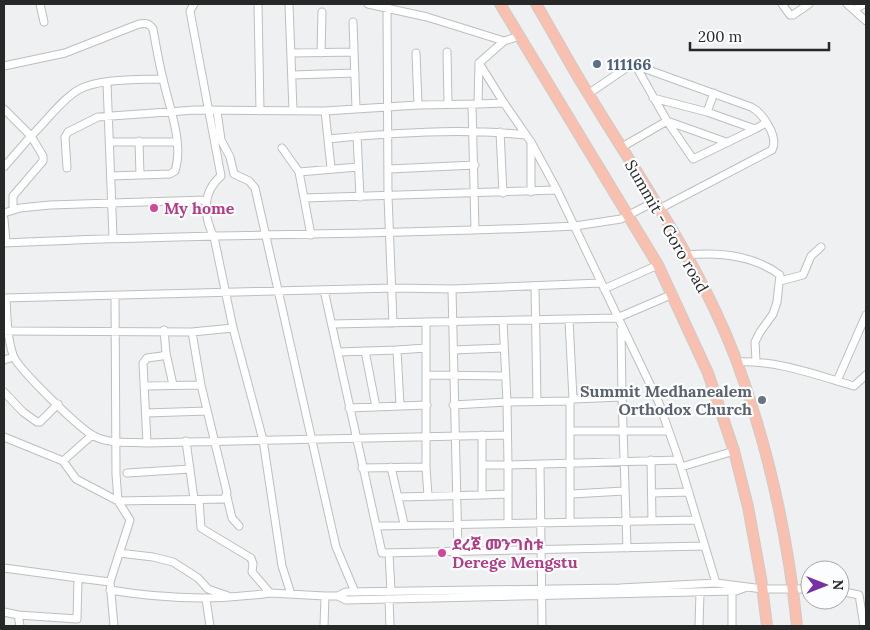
<svg xmlns="http://www.w3.org/2000/svg" width="870" height="630" font-family="Lora,'Noto Sans Ethiopic',serif">
<style>
.lines{fill:none;stroke-linecap:round;stroke-linejoin:round}
.minor-casing{stroke:#bdbebf;stroke-width:9}
.highway-casing{stroke:#cbcbcb;stroke-width:12}
.minor{stroke:#fff;stroke-width:7}
.highway{stroke:#f9c0b0;stroke-width:10}
.service-dot{fill:#5c6f8a;stroke:#fcfdfe;stroke-width:2}
.hotel-dot{fill:#d1479c;stroke:#fcfdfe;stroke-width:2}
.worship-dot{fill:#6b7280;stroke:#fcfdfe;stroke-width:2}
.labels{text-anchor:middle;dominant-baseline:central;stroke-width:4.5;stroke-linejoin:round;paint-order:stroke}
.service-label{font-size:16px;font-weight:bold;fill:#4e5e75;stroke:#fcfdfe;text-anchor:start}
.hotel-label{font-size:16px;font-weight:bold;fill:#b23c85;stroke:#fcfdfe;text-anchor:start}
.street-label{font-size:16px;fill:#272828;stroke:#fcfdfe}
.worship-label{font-size:16px;font-weight:bold;fill:#5b616d;stroke:#fcfdfe;text-anchor:end}
</style>
<rect width="100%" height="100%" fill="#eef0f1"/>
<g class="lines">
<defs>
<path id="minor" d="M40 4 44 22
M194 4 190 11 221 176C202 192 203 216 214 237L233 328 263 440 282 566 291 594
M258 4 260 111
M289 4 293 111
M368 4 427 17 504 41
M782 4 790 15H793L809 4
M847 4 866 21
M387 9 388 196 393 323
M854 10 864 4
M353 22 356 108
M520 36 504 41 479 63 478 104 504 103 531 142 557 190 659 403 679 460 716 583
M447 52 448 104
M292 53 354 52
M321 53 322 12
M416 53 418 105
M479 63 504 103
M4 66 65 53 139 24C146 23 149 23 153 29 156 46 159 63 163 79 169 107 184 143 175 171L170 174 140 175
M292 75 355 73
M107 83 113 237
M714 93 707 112 755 129 766 123
M588 94 632 64 751 107C763 113 779 137 772 150L659 209
M653 98 707 112
M472 104 475 230
M4 109 31 136C47 121 60 101 78 90 98 78 139 80 163 79
M217 111 221 140 230 157 234 174 249 181 255 188 336 547 355 592
M325 111 331 168
M667 121 693 159 755 129
M667 121 726 142
M500 132 503 193
M357 136 360 197
M328 139C392 133 461 128 526 135
M111 142H176
M531 142V192
M622 147 667 121 637 68
M282 148 299 172 311 235
M4 167 31 136 43 156V161L13 196V210
M67 168 65 137 68 132 98 117 195 110 325 111 418 105 478 104
M389 169 475 165
M299 172 358 167
M111 176 140 175 139 141
M304 198 557 190
M4 213 20 208 50 205 206 200
M4 219 6 242
M4 243C194 233 385 236 575 226L621 219 654 202
M687 255C719 252 753 255 780 275L777 302 773 314 760 332 755 342 756 361
M780 281 803 275 811 256 821 247
M535 287 537 401
M452 289 458 551
M604 289 658 265
M324 290 382 553 705 546
M4 298 394 288 452 289 601 283
M6 298C7 317 7 337 13 355 17 368 80 429 94 436 108 444 131 442 147 443L507 435
M569 320 573 399
M332 324 617 318 673 294
M621 330 622 397
M4 331 192 332 233 328
M397 350 426 348
M453 350 504 348
M365 351 376 407
M338 352 397 350 400 405
M166 353 173 385
M4 360 13 357
M737 362C777 360 816 375 854 386L866 375
M426 375 506 376
M837 381 866 315
M144 386 201 385
M4 392 23 412 37 422H40L58 404
M570 401 507 402 508 465 679 460
M453 405 507 402 503 321
M349 408 427 405
M146 413 207 411
M571 431H668
M482 435V465
M4 437 63 461 76 479 118 501 224 499 227 493 201 385 192 332
M186 441 194 499
M147 443 143 363 147 358 162 356 166 353 164 330
M651 460 652 521
M63 461 90 437 94 436
M540 465 542 626
M391 467 404 524
M426 467 428 496
M681 467 734 451
M362 468 426 467V323
M127 473 190 469
M652 493 689 492
M572 494 624 491
M482 495 508 494
M227 497 232 518 239 526
M398 497 482 495V465H508V522
M199 500 201 528 251 558 253 564 252 572 270 593 325 596
M570 522V401L573 399 622 397 627 548
M376 526 697 520
M119 553 153 557 173 562 198 578 208 589 231 597
M389 553 391 591
M4 568 78 578
M110 590C164 599 216 601 270 593
M840 591 859 595 864 626
M338 596 346 592 620 588 716 583 763 589H810
M206 599 210 626
M389 599 390 626
M4 612 18 615
M20 626 18 615 77 619 78 578 110 582
M114 626 110 582 130 520 118 501 116 474 115 296
M324 626 325 596H338L346 600 736 591 747 587
M699 626 700 592
M732 626V591"/>
<path id="highway" d="M500 4 658 265 708 373 734 451 748 507 761 578 767 626
M536 4C554 34 570 65 589 95 642 182 701 266 737 362 768 447 788 536 797 626"/>
</defs>
<use href="#minor" class="minor-casing"/>
<use href="#highway" class="highway-casing"/>
<use href="#minor" class="minor"/>
<use href="#highway" class="highway"/>
</g>
<circle class="service-dot" cx="597" cy="64" r="5"/>
<g class="hotel-dot">
<circle cx="154" cy="208" r="5"/>
<circle cx="442" cy="553" r="5"/>
</g>
<circle class="worship-dot" cx="762" cy="400" r="5"/>
<g class="labels">
<g class="service-label">
<text x="607" y="64">111166</text>
</g>
<g class="hotel-label">
<text x="164" y="208">My home</text>
<text x="452" y="544">ደረጀ መንግስቱ<tspan x="452" dy="18">Derege Mengstu</tspan></text>
</g>
<g class="street-label">
<text transform="translate(667 226) rotate(60)">Summit - Goro road</text>
</g>
<g class="worship-label">
<text x="752" y="391">Summit Medhanealem<tspan x="752" dy="18">Orthodox Church</tspan></text>
</g>
</g>
<rect width="870" height="630" fill="none" stroke="#272828" stroke-width="10"/>
<g transform="translate(825 585) rotate(90)"><circle r="24" fill="#fcfdfe" stroke="#a7a8a8"/>
<path d="M0-4L9 19L0 12L-9 19Z" fill="#7531a5"/>
<text y="-8" font-size="14" font-weight="bold" text-anchor="middle" fill="#272828">N</text>
</g>
<path d="M690 42v8h139v-8" fill="none" stroke="#272828" stroke-width="2.5"/>
<text x="698" y="42" font-size="15" fill="#272828" stroke="#fcfdfe" stroke-width="4" paint-order="stroke">200 m</text>
</svg>
